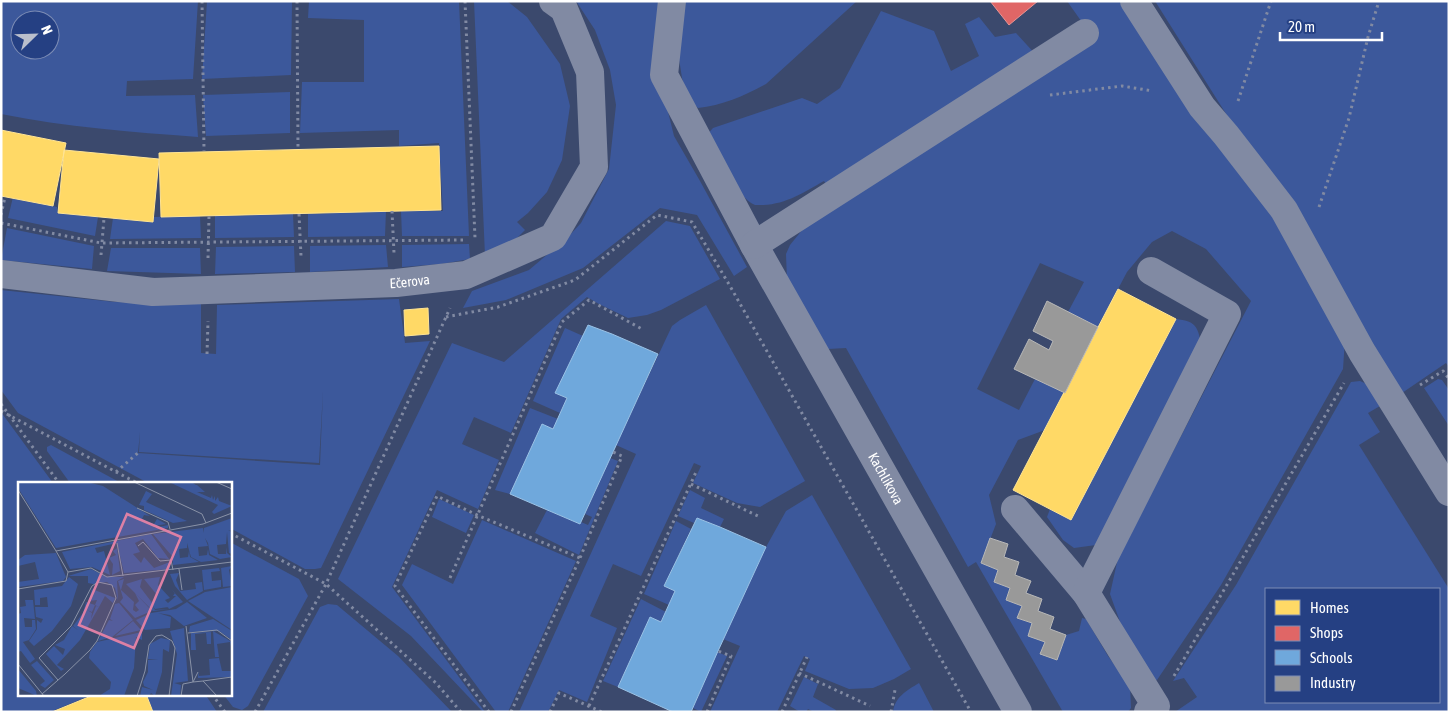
<svg xmlns="http://www.w3.org/2000/svg" width="1450" height="713" viewBox="0 0 1450 713" font-family="'Asap Condensed',sans-serif">
	<style>
		.green { fill: #3c589b; fill-rule: evenodd }
		.homes { fill: #ffd966; stroke: #ffe494 }
		.shops { fill: #e06666; stroke: #e99494 }
		.schools { fill: #6fa8dc; stroke: #9ac2e6 }
		.industry { fill: #999; stroke: #b8b8b8 }
		.lines { fill: none; stroke-linecap: round; stroke-linejoin: round }
		.path { stroke: #818aa3; stroke-width: 3; stroke-dasharray: 2.5 4; stroke-linecap: butt }
		.minor { stroke: #818aa3; stroke-width: 28 }
		.labels { text-anchor: middle; stroke-width: 5; stroke-linejoin: round; paint-order: stroke }
		.street-label { font-size: 14px; fill: #fff; stroke: #254083 }
		.inset-road { fill: none; stroke: #8992a7; stroke-width: 1 }
		.view { fill: #dd80a5; fill-opacity: 0.15; stroke: #dd80a5; stroke-width: 2.5 }
		.inset-edge { fill: none; stroke: #fff; stroke-width: 2.5 }
	</style>
	<rect width="100%" height="100%" fill="#3b496d"/>
	<path class="green" d="M1,1H198L193,79L127,81L126,96L195,95L198,137C132,132 66,127 1,114ZM20,20H50V50H20Z
		M207,1H292L291,75L202,79Z
		M309,1H459L469,236H402L401,211H443L439,143L399,146V130L300,133L302,82H364V20L308,18Z
		M474,1H507L527,17L560,64L570,106L562,160L547,192L528,213L517,222L525,230L511,244L485,256Z
		M576,1H664L659,75L674,136L700,181L747,267L734,276L697,215L660,208L583,268L506,300L463,308L472,291L529,270L568,237L581,223L609,169L616,105L610,70L595,30Z
		M685,1H857L766,84C746,95 722,106 698,108L688,99L682,78L678,52Z
		M1067,1H1120L1200,122L1277,222L1345,339L1343,369L1221,585L1157,680L1150,678L1128,644L1110,594L1118,558L1251,301L1206,249L1172,231L1152,242L1127,272L1098,327L1068,312L1084,282L1040,263L977,389L1019,410L1035,379L1065,393L1045,430L1018,440L989,495L996,524L981,563L998,570L994,582L1010,588L1006,600L1022,606L1017,618L1032,623L1028,636L1045,642L1041,655L1057,660L1066,635L1079,631L1082,618L1086,619L1108,656L1130,686L1131,708L1128,712H1063L976,562L968,567L846,348L828,349L787,281L786,254L790,245L807,224L1091,35Z
		M1155,1H1449V367L1446,363L1402,393Z
		M881,11L934,31L951,71L979,56L965,24L979,17L995,37L1016,33L1037,56L831,191L824,181C804,192 787,204 763,205C761,205 757,205 755,205C737,198 716,153 706,136L713,128L802,98L817,104L840,88Z
		M290,92V133L206,136L203,95Z
		M13,197L57,207L58,213L98,217L95,236L8,218Z
		M386,211L385,236L308,237V214Z
		M293,214L294,237L215,238V216Z
		M200,216L201,238L110,239L113,218L153,222V217Z
		M666,221L690,226L720,279L661,310L647,315L628,318L599,304L587,297L561,319L511,433L474,417L462,444L499,460L478,509L437,490L392,587L485,712H483L411,636L338,579L452,343L504,362Z
		M7,228L94,246L92,269L1,260Z
		M469,244L470,259L441,264L402,267V245Z
		M386,245L388,267L310,272V246Z
		M294,246L295,272L215,274L216,247Z
		M111,248H200L201,274L107,271Z
		M1,290L115,302L201,304V353L216,354L217,305L399,299L405,343L430,341L321,568L315,569H305L230,528V483H148L18,413L1,390ZM323,391L320,465L138,453L140,432L139,452L319,463Z
		M706,305L805,481L760,507L737,503L693,483L701,466L694,463L641,576L613,564L590,616L617,628L587,702L559,690L548,712H519L636,454L616,445L672,326L680,320Z
		M1176,319C1195,321 1198,326 1201,344L1096,545L1074,548L1063,540L1047,517L1050,509L1071,520Z
		M565,328L583,336L556,393L567,398L560,413L533,401Z
		M1438,379L1442,380L1449,390V426L1424,388Z
		M1360,381L1369,385L1380,406L1368,413L1380,432L1359,445L1449,589V712H1175L1197,697L1184,678L1173,681L1236,585L1351,382ZM1266,589H1439V702H1266Z
		M530,408L558,419L553,429L542,424L510,494L495,490Z
		M1,412L53,483H19V694H94L50,712H1Z
		M51,445L121,483H70L47,451V447Z
		M610,458L618,461L579,555L535,533L547,510L580,524L581,522L588,525L592,517L585,514Z
		M690,490L705,498L701,508L724,519L720,527L697,518L694,523L678,516Z
		M812,495L911,669L894,679L873,688L849,689L805,671L810,659L804,656L777,712H710L740,646L723,639L766,547L786,511Z
		M439,499L474,515L466,533L432,517Z
		M482,520L576,561L508,712H496L402,585L412,564L453,584Z
		M676,521L691,529L664,586L675,591L669,605L644,594Z
		M230,542L299,579L308,596L248,706L242,710L233,707L223,694H230Z
		M641,599L666,612L661,622L650,617L618,687L603,681Z
		M328,604L337,605L398,656L452,712H263L320,607Z
		M717,652L727,656L701,712H699V711L693,708Z
		M804,677L818,684L813,697L836,710L835,712H814L808,709L806,712H800L790,706Z
		M919,683L934,712H893C895,697 906,691 919,683Z
		M146,694H205L217,712H153Z"/>
	<path class="homes" d="M1,130L66,143L53,206L1,196Z
		M439,146L441,210L161,217L159,153Z
		M64,150L159,159L153,222L58,213Z
		M1118,289L1176,319L1071,520L1013,490Z
		M428,308L429,334L405,336L404,310Z
		M96,694H146L153,712H52Z"/>
	<path class="shops" d="M990,1H1038L1009,25Z"/>
	<path class="schools" d="M588,325L612,334L658,354L580,524L510,494L542,424L553,429L567,398L555,393Z
		M697,518L720,527L766,547L718,651L691,712H673L618,687L650,617L661,622L675,591L664,586Z"/>
	<path class="industry" d="M1047,301L1098,327L1065,393L1014,369L1029,339L1049,350L1053,341L1033,331Z
		M990,538L1008,544L1004,557L1019,562L1015,575L1031,581L1026,593L1042,599L1038,611L1054,617L1050,629L1066,635L1057,660L1040,654L1045,642L1028,636L1032,623L1017,618L1022,606L1006,600L1010,588L994,582L998,570L981,563Z"/>
	<g class="lines">
		<path class="path" d="M202,1L204,151
			M297,1L298,149
			M465,1L475,238
			M1050,95L1122,86L1153,91
			M1238,101L1271,1
			M1319,207L1349,118L1368,37L1379,1
			M392,211L394,253
			M299,214L301,256
			M1,215L5,197
			M1,223L101,243L465,240
			M101,255L104,218
			M208,258L209,216
			M446,317L498,307L575,280L657,215L692,222L730,286L971,712
			M207,354L208,321
			M1420,385L1443,371L1449,379
			M1,404L59,483
			M1,411L137,483
			M116,472L139,452
			M691,484L760,517
			M230,533L326,584L436,683L461,712
			M450,578L562,322L589,300L642,329
			M799,673L870,706
			M1174,676L1344,383
			M212,694L225,712
			M589,706L697,470
			M255,712L326,584L450,308
			M489,712L395,586L437,496L477,515L580,558
			M511,712L580,558L622,456L613,452
			M550,712L559,693L602,712
			M707,712L731,656L718,651
			M782,712L807,657
			M891,712L895,690"/>
		<g class="minor">
			<path id="s1" d="M672,1L664,75L754,245L1018,712"/>
			<path d="M1134,1L1202,107L1226,135L1284,210L1362,352L1449,492"/>
			<path d="M754,245L1085,33"/>
			<path id="s2" d="M1,274L153,292L396,283L466,275L553,237L594,167L590,72L564,9L553,1"/>
			<path d="M1015,509L1086,593"/>
			<path d="M1148,712L1156,706L1086,593L1227,314L1151,271"/>
		</g>
	</g>
	<g class="labels">
		<g class="street-label">
			<text dy="5" stroke="none"><textPath href="#s2" startOffset="410">Ečerova</textPath></text>
			<text dy="5" stroke="none"><textPath href="#s1" startOffset="535">Kachlíkova</textPath></text>
		</g>
	</g>
	<g transform="translate(18 482)">
		<rect width="214" height="214" fill="#3b496d"/>
		<path d="M0,0H69L85,4L132,34L126,33L124,37L130,40L136,42L139,37L148,42L136,44L137,46L150,43V46L38,66L0,6ZM151,0L175,1L178,3L164,2L179,3L187,10H179L193,16L194,13L195,18L197,14V19L200,15L201,19L214,24L196,32L194,30L200,23ZM128,9L134,12L128,20L169,39L155,41L126,28V24L121,23ZM214,36V49L210,48L214,50V72L211,71L209,50L208,62L199,63L200,72H208L209,65V71L214,75L202,77L192,72L190,61L187,56L190,64L180,65L181,74L189,73L190,67L191,73L200,78L183,80L173,75L169,61V66L161,67L162,76L170,75L171,69L172,75L181,80L155,83L154,74L135,52L185,46L186,51V46ZM133,52L151,77L140,76L125,57L117,61L122,70L115,72L123,81L126,75L136,86L152,80V87L106,91L99,61L77,66L79,71L86,69L92,93L74,85L52,87L44,70ZM99,66L102,89L94,93L95,82L91,76L98,73L95,69ZM38,71L48,95L45,99L0,105V100L21,97L17,80L0,84V78L7,73ZM214,84L211,88L214,104L205,105L203,86ZM201,86L202,89L193,90L194,99L203,98V105L186,108L184,88ZM73,87L89,95H106L99,99L100,118L97,106L89,100L75,102L70,101V94H50ZM161,91L158,98L162,109L178,107L177,101L184,100L185,109L169,118L157,104L152,92ZM51,95L60,102L53,124L34,149L16,164L11,159L19,147V138L23,141L25,137L18,135L17,125H30L29,115L22,116V123H17L16,108L44,104ZM142,95L140,103L152,116L147,118L150,121L158,114H155L157,111L153,107L165,120L151,127L147,120L150,125L137,127L133,122L137,128L151,127L135,129L108,102L124,97L122,105L135,122L139,113L126,97ZM106,97L103,108L116,120L115,128L118,130L121,128L117,123L121,119L117,111L134,129L117,136L102,120L105,116L100,99ZM214,105V148L170,119L187,110ZM74,107L97,116L95,121L87,114L81,125L77,123L79,118L71,119ZM7,118H15L17,137L6,136L7,145H14V138H17L18,147L11,158L5,160L17,177L12,181L3,169L0,170V132L3,131L2,125L8,124ZM68,120L77,123L74,130L69,128L74,131L73,137L78,124L81,125L62,158L39,183L46,187L43,189L28,172L36,164L45,173L47,167L37,163L46,158L54,144L60,148L55,144L65,131ZM169,120L189,136L166,144L152,133L140,131L153,135L152,146L127,148L118,138L133,131L158,127ZM101,121L115,138L94,155L80,159L91,138L95,139L92,137L97,122ZM195,137L214,149V158L201,149L171,150L172,144ZM115,139L123,148L97,154ZM166,146L170,199L156,201L163,203L162,214H153L159,172L152,149ZM195,149L214,160L213,165L212,160L199,162L201,175H197ZM124,150V158L118,155L116,186L106,214H81L92,207L93,200L71,176L72,170L79,160ZM193,150V162H189L188,151L177,152L178,168H173V151ZM143,156L152,158L151,170L145,167L144,190L137,214L133,211L131,214H122L124,205L135,208L126,204L125,200L130,190V178H140L130,177L132,162ZM201,176L204,189H214V195L180,196V190L181,194L192,193L191,177ZM19,179L36,198L27,206L22,203L27,199L13,183ZM0,187L18,209L19,214L0,206Z" fill="#3c589b"/>
		<path class="inset-road" d="M116,0L184,32L188,41M198,0L214,7M0,8L38,69L185,42L214,31M119,26L150,40L152,47M99,61L105,94M120,64L125,60L142,79L153,78L155,88M161,87L164,108M50,90L73,86L89,95L214,80M0,107L48,99L50,90L38,69M168,144L175,200L185,199L199,214M170,151L199,148L214,159M0,182L26,214M185,199L214,195M24,212L47,192L72,168L79,159L98,116L94,103L80,100L74,104L53,144L21,176L40,198M119,214L127,189L131,163L138,154L144,153L154,159L157,166L151,214M163,214L165,202L175,200L180,190"/>
		<path class="view" d="M109,32L163,55L116,166L61,143Z"/>
		<rect width="214" height="214" class="inset-edge"/>
	</g>
	<rect width="1450" height="713" fill="none" stroke="#ffffff" stroke-width="5"/>
	<rect x="1265" y="588" width="175" height="115" fill="#254083" stroke="#7c8cb5"/>
	<rect x="1275" y="600" width="25" height="15" fill="#ffd966" stroke="#7c8cb5"/>
	<text x="1310" y="613" font-size="15" fill="#ffffff">Homes</text>
	<rect x="1275" y="626" width="25" height="15" fill="#e06666" stroke="#7c8cb5"/>
	<text x="1310" y="638" font-size="15" fill="#ffffff">Shops</text>
	<rect x="1275" y="650" width="25" height="15" fill="#6fa8dc" stroke="#7c8cb5"/>
	<text x="1310" y="663" font-size="15" fill="#ffffff">Schools</text>
	<rect x="1275" y="676" width="25" height="15" fill="#999999" stroke="#7c8cb5"/>
	<text x="1310" y="688" font-size="15" fill="#ffffff">Industry</text>
	<g transform="translate(35 35) rotate(67)"><circle r="24" fill="#254083" stroke="#7c8cb5"/>
	<path d="M0-4L9 19L0 12L-9 19Z" fill="#babfcc"/>
	<text y="-8" font-size="14" font-weight="bold" text-anchor="middle" fill="#ffffff">N</text>
	</g>
	<path d="M1280 32v8h102v-8" fill="none" stroke="#ffffff" stroke-width="2.5"/>
	<text x="1288" y="32" font-size="15" fill="#ffffff" stroke="#254083" stroke-width="4" paint-order="stroke">20 m</text>
</svg>
